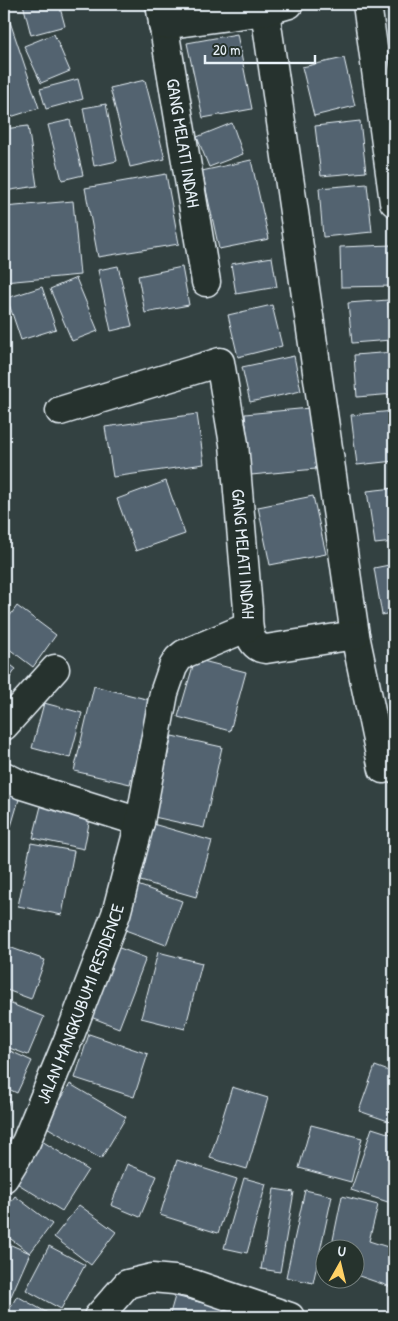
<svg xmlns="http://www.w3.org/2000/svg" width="398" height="1321" viewBox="0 0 398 1321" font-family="'Patrick Hand',sans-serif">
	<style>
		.building { fill: #52636f; stroke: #e8f1f8 }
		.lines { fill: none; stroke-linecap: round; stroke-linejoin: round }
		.minor-casing { stroke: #e8f1f8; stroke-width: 31 }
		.minor { stroke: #26332d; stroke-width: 28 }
		.labels { text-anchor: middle; stroke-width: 4; stroke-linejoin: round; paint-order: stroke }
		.street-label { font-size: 18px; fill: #e8f1f8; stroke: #26332d }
	</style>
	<rect width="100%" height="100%" fill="#334141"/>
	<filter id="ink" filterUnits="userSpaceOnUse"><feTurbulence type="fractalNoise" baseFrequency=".02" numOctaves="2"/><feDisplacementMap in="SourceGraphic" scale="10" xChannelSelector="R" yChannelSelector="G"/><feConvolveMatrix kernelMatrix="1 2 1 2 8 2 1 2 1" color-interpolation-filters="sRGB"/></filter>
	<g filter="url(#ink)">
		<path class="building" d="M4,4L39,108L4,119Z
			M23,4H59L65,26L31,35Z
			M54,34L70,71L41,83L24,46Z
			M237,34L252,109L203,118L187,43Z
			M394,49V84L383,86L377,52Z
			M344,58L355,106L314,116L302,67Z
			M78,79L83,99L46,109L40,89Z
			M145,80L165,159L130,167L110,88Z
			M106,104L117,161L94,166L83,108Z
			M70,120L83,175L62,180L48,125Z
			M360,121L366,172L321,176L315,126Z
			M232,123L243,154L209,167L197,137Z
			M28,126L37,186L4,191V129Z
			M251,160L269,239L219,249L202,171Z
			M166,174L179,244L98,257L85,188Z
			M367,184L372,232L323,237L319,188Z
			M73,201L80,275L4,282V207Z
			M392,245L394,286L341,287L340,247Z
			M272,257L277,287L236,294L231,264Z
			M118,266L132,326L111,331L98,270Z
			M182,267L189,305L145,313L138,276Z
			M76,278L98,331L72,341L50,289Z
			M42,287L56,329L21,340L7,298Z
			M388,300L391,340L352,343L348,303Z
			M272,305L282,346L238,357L228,315Z
			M394,352V394L357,397L354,355Z
			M294,356L301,391L250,402L242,367Z
			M310,408L316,469L251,475L245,414Z
			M394,411V461L357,465L351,415Z
			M197,414L204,464L113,477L105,427Z
			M166,481L185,534L136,551L117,499Z
			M394,488V542L375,544L367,491Z
			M313,496L326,554L270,565L258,507Z
			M394,564V612L382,615L374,568Z
			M17,606L56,635L33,667L4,645V624Z
			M195,659L246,672L230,731L178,717Z
			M4,660L16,669L4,686Z
			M94,686L150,700L130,784L74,771Z
			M44,703L82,713L70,758L32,748Z
			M172,736L222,747L204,828L154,817Z
			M4,784L22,789L10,830L4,828Z
			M42,802L91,813L84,849L33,838Z
			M153,824L212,841L196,897L137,880Z
			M31,843L74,851L62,915L18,906Z
			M132,883L182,901L166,945L117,927Z
			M109,944L146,958L119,1028L83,1014Z
			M9,947L45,960L31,999L4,989V963Z
			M158,952L202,963L185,1029L141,1018Z
			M4,1001L44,1017L28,1055L4,1046Z
			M89,1034L148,1054L134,1097L75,1078Z
			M4,1048L32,1061L17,1093L4,1087Z
			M375,1066L394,1073V1123L359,1111Z
			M70,1084L126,1117L101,1159L45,1126Z
			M232,1087L268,1098L247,1169L210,1158Z
			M4,1096L10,1099L4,1115Z
			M311,1125L362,1138L351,1182L299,1168Z
			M372,1128L394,1135V1204L351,1190Z
			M42,1141L88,1170L62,1211L15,1182Z
			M177,1160L237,1179L218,1233L160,1215Z
			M127,1164L157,1176L140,1217L111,1205Z
			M244,1178L266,1184L247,1253L224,1248Z
			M274,1189L294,1192L280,1272L261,1269Z
			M305,1190L332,1196L313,1283L286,1277Z
			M15,1196L52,1224L30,1253L4,1234V1211Z
			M342,1196L378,1205L369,1241L394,1249V1288L356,1275V1248H334L337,1241L333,1240Z
			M79,1205L116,1232L91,1265L54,1237Z
			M4,1242L30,1253L8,1303L4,1301Z
			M49,1246L85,1265L61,1309L26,1290Z
			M17,1296L53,1316L52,1317H5Z
			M175,1296L255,1316V1317H169Z"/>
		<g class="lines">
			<g class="minor-casing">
				<g id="minor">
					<path id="s1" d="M160,4L206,282"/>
					<path d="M367,4L394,202"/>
					<path d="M265,11L355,635L383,769"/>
					<path d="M163,25L265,11L289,4"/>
					<path id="s2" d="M60,411L220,362L234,444L248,609C248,624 247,647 266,649L355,635"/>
					<path d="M4,726L55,669"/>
					<path d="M4,776L22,785L140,822"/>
					<path id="s3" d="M4,1178L26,1142L70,1035L116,914L140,822L164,693L173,667L178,659L184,654L248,627"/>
					<path d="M98,1317L127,1284L152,1278L174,1280L193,1284L290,1317"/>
				</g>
			</g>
			<use href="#minor" class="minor"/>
		</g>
	</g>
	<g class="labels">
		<g class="street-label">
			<text dy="6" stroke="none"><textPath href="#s1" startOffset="141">GANG MELATI INDAH</textPath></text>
			<text dy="6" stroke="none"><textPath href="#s2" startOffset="361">GANG MELATI INDAH</textPath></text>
			<text dy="6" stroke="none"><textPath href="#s3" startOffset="191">JALAN MANGKUBUMI RESIDENCE</textPath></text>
		</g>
	</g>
	<rect width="398" height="1321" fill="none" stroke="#26332d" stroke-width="20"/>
	<rect x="10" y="10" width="378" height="1301" fill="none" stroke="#e8f1f8" stroke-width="2" filter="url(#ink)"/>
	<g transform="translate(340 1264) rotate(8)"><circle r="24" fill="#26332d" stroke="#747f7e"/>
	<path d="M0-4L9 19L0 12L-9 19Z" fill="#ffd166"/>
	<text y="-8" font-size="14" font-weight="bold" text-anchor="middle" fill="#e8f1f8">U</text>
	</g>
	<path d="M205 55v8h110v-8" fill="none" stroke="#e8f1f8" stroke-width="2.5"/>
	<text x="213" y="55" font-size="15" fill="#e8f1f8" stroke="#26332d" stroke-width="4" paint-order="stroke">20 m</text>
</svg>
